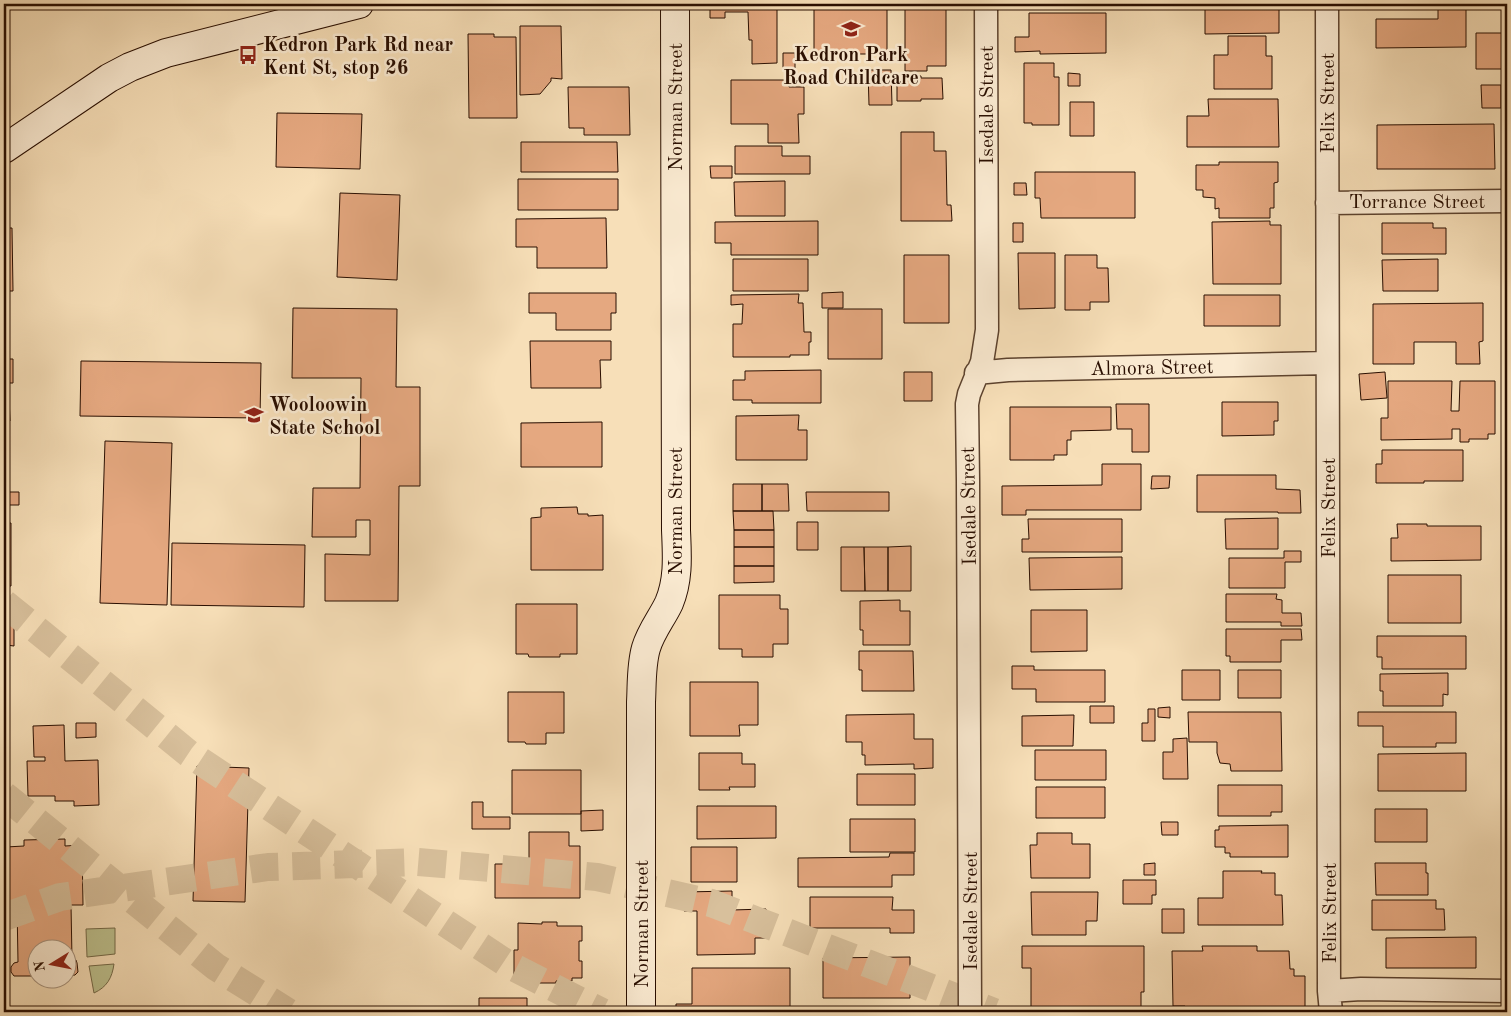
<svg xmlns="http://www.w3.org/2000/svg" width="1511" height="1016" viewBox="0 0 1511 1016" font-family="'Old Standard TT',serif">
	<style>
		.green { fill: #bdc18e; stroke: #736847 }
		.building { fill: #e5a880; stroke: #290e00 }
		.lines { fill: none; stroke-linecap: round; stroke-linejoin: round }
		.highway-tunnel { stroke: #d8c09c; stroke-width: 28; stroke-dasharray: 28 14; stroke-linecap: butt }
		.street-casing { stroke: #5c422e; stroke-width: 25 }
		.secondary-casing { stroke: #290e00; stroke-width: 30 }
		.street { stroke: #faead1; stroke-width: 22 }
		.secondary { stroke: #faead1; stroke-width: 28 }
		.labels { text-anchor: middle; stroke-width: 5; stroke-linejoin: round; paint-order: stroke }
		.poi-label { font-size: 20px; font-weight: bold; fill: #290e00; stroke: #faead1; text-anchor: start }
		.street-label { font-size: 20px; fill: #290e00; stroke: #faead1 }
	</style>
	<rect width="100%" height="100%" fill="#f7dfb8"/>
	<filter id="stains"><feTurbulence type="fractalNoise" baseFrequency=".004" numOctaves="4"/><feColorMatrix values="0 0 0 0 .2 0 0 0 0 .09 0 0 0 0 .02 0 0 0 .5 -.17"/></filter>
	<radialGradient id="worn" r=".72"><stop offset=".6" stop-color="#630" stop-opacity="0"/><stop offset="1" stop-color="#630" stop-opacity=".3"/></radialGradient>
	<path class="green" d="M115,928V954L87,957L86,929Z
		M114,964C112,978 107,987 94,993L89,966Z"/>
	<path class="building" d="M710,4H764V6H777V63L752,64V40H749L748,12H725V18H710Z
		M814,4H887V54H814Z
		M905,4H946V66H927V71H905Z
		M1016,4H1090V5H1016Z
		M1218,4H1279V33L1205,34V8H1218Z
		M1438,4H1466V47L1376,48V19H1438Z
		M1029,13H1106V53L1040,54V51L1015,52V37H1029Z
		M520,26H561L562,79L551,78V81L540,94L520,95Z
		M1476,33H1502V69H1476Z
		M468,34H494V37H516L517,118H469Z
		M1228,36H1266V56H1272V89H1214V55H1228Z
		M783,53H795V68H783Z
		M1024,63H1054V77H1059V125H1032V123H1024Z
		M868,70H891L892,105H869Z
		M1068,73L1080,74V86H1068Z
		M897,76H921V78H942L943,99H921V101H897Z
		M731,80H789V87H804V114H798L799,143H768V124H731Z
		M1481,85H1501V108H1482Z
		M568,87H629L630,135H584V128H569Z
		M1208,99H1278L1279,147H1187V116H1209Z
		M1070,102H1094V136H1070Z
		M277,113L362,114L360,169L276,167Z
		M1494,124L1495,169H1377V125Z
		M901,132H934V151H946L947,205H951L952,221H901Z
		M521,142H617L618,172H521Z
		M735,146H782V156H810V174H735Z
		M1219,162H1278V182L1274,183V208H1270V218H1219V208L1215,209V198L1203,197V190H1196V165H1219Z
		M710,166H732V178H711Z
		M1035,172H1135V218H1041L1040,198H1035Z
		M518,179H618V210H518Z
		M785,181V216H735L734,182Z
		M1014,183H1026L1027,195H1014Z
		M340,193L400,195L397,280L337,277Z
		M606,218L607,268H537V247H516V219Z
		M818,221V255H731V243H715V222Z
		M1270,221V225H1281V284H1213L1212,222Z
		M1013,223H1023V242H1013Z
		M1382,223H1433V228H1446V254H1382Z
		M4,228H12L13,291H4Z
		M1018,253H1055V308L1019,309Z
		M904,255H949V323H904Z
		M1065,255H1097V268H1108L1109,302H1090V310H1065Z
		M733,259H808V291H733Z
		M1438,259V291H1383L1382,260Z
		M843,292V308H822V293Z
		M529,293H616V313H611V330H556V313H529Z
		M799,294L798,303H803L804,332H811V342H809V355H790V357H733V324H742L743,304L731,305V295Z
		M1204,295H1280V326H1204Z
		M1483,303V341L1479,342L1480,364H1456V342H1414V364H1373V304Z
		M293,308L397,309L396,387H420V486H399L398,601H325V554L370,555V520H356V537H312L313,488H360L361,378H292Z
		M828,309H882V359H828Z
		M530,341H611V360H600L601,388H531Z
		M4,359H13V383H4Z
		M81,361L261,363L260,418L80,416Z
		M821,370V403H752V400H733V380H745V371Z
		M904,372H932V401H904Z
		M1385,372L1387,398L1361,400L1359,374Z
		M1388,381H1452L1451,411H1459L1460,381H1495V434H1488V439H1469V442H1460V429H1452V439L1381,440V418H1388Z
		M9,397L10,421H4V398Z
		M1222,402H1278V421H1274V435L1222,436Z
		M1116,404H1149V452H1132V429H1117Z
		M1010,407H1111V430L1071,431V440H1067V455H1054V460H1010Z
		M799,415L798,430H807V460H736V416Z
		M602,422V467H521V423Z
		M105,441L172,443L167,605L100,603Z
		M1382,450H1463V481H1424V483H1376V464H1382Z
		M1102,464H1141V510H1026V515H1002V486L1102,485Z
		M1197,475H1276V489L1300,490L1301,513H1278V512H1197Z
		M1152,476H1170L1169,488L1151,489Z
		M733,484H762V511H733Z
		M762,484H788L789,511H762Z
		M4,492H19V505H4Z
		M806,492H889V511H807Z
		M577,507L578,514H588V516L603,515V570H531V518L541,517V508Z
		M733,511H773L774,530H734Z
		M1278,518V549H1226L1225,519Z
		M1028,519H1122V552H1022V539H1029Z
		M797,522H818V550H797Z
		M4,523H11V586H4Z
		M1397,524H1427V526H1481V560L1391,561V538H1398Z
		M734,530H774V547H734Z
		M172,543L305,545L304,607L171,605Z
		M911,546V591H888V547Z
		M734,547H774V566H734Z
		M841,547H864L865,591H841Z
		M864,547H888V591H865Z
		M1284,551H1301V562H1285V588H1229V558H1284Z
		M1122,557V589L1030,590L1029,558Z
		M734,566H774V582L734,583Z
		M1388,575H1461V623H1388Z
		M1226,594H1277L1276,599L1282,600V613H1301L1302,626H1281V622H1226Z
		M719,595H780V609H788V644H773V657H742V649H719Z
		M900,600V611H910V645H863V630H860V601Z
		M516,604H577V654H560V657H529L528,654H516Z
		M4,609L14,611V646L6,645V653L4,652Z
		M1031,610H1087V651L1031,652Z
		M1226,629H1301L1302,640H1281V662H1230V656H1226Z
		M1377,636H1466V669H1382V657H1377Z
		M859,651H913L914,691H862V670H859Z
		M1012,666H1034V670H1105V702H1036V689H1012Z
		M1182,670H1220V700H1182Z
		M1238,670H1281V698H1238Z
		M1448,673V695L1443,694V706H1383V691H1380V674Z
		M690,682H758V725H739L740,736H690Z
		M508,692H564V733H546V744H526L525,742H508Z
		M1090,706H1114V723H1090Z
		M1170,707V718L1158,717V708Z
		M1148,709H1155V741H1142V723H1148Z
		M1188,712H1281L1282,771H1231L1230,764L1220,763L1217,753V742H1189Z
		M1358,712H1456V743H1436V747H1383V726H1358Z
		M914,714V739H933V768L914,769V764L865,765V755H862V742H846V715Z
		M1074,715L1073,746H1022V716Z
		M76,723H96V737L76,738Z
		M64,725L65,761L98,760L99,805L74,806V801H55V796H28L27,761H45V757H34L33,726Z
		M1187,738L1188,779H1163V752H1173V739Z
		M1035,750H1106V780H1035Z
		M699,753H742V764H755V787H729L730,790H699Z
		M1466,753V791H1378V754Z
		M197,766L249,768L245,902L193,901Z
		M512,770H581V814H512Z
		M857,774H915V805H857Z
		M1218,785H1282V812H1271V816H1218Z
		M1036,787H1105V818H1036Z
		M472,802H483V817H510V829H472Z
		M697,806H776V838L697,839Z
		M1375,809H1427V842H1375Z
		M603,810V830L581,831V811Z
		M850,819H915V852H850Z
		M1161,822H1178V835H1162Z
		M1288,825V857H1230V853H1225V847H1215V830H1219V826Z
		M529,832H569V846H580V898H495V864H529Z
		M1037,833H1072V844H1090V878H1031L1030,845H1037Z
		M65,839V846L82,845L83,905H71L72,959L76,960L77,963L78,972L75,975L68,976V948H38V978L35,976H14L11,972V967L14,963L18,962L17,905H7L6,847L24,846V840Z
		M691,847H737V882H691Z
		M890,853H914V875H892V887H798V858L889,857Z
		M1155,863V875H1144V864Z
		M1375,863H1426V873H1428V895H1376Z
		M1223,871H1262L1261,873H1275V895H1282L1283,925H1198V898H1223Z
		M1123,880H1156V895H1152V904H1123Z
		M732,891V910L766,909V938H755V954L697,955V911H684V892Z
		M1031,892H1098L1097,921H1086V935H1032Z
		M810,897H893L892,910H914V933H890V928H810Z
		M1372,900H1436V909H1444L1445,930H1372Z
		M1162,909H1184V933H1162Z
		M542,922H557V926H582V941H579V961H582V978H572V981H556V983H539V978H514V950H518V923L542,924Z
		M1476,937V968H1386V938Z
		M1022,946H1144V992H1141V1012H1065V1008H1031V968H1022Z
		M1202,946H1257V951H1289L1290,969H1294V976H1305V1012H1265V1011H1185V1006H1173L1172,951H1203Z
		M910,957V998H823V958Z
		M692,968H790V1012H676V1004H692Z
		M479,998H527V1012H479Z
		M536,1008H594V1012H537Z"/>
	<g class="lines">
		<path class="highway-tunnel" d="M4,603L188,753L509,965L602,1012
			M4,795L216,967L288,1012
			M4,917L60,897L268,867L418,862L597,877L711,903L994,1012"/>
		<g class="street-casing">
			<path id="street" d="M1327,4L1329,991L1331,1012
				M1327,203L1507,201
				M976,373L1008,370L1327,363
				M1329,991L1361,989L1507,991
				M970,1012L968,481L967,404L969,394L982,362L987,330L986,4"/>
		</g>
		<g class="secondary-casing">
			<path id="secondary" d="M4,149L109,78L130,67L166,53L359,4
				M641,1012V702C642,684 641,665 646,648C651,631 662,618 669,603C679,579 677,555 676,530L675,4"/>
		</g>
		<use href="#street" class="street"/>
		<use href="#secondary" class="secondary"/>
	</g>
	<defs>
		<g id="school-bare" transform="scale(1.5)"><path d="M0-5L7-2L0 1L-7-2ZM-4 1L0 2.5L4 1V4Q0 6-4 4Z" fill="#8f2418" stroke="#faead1" stroke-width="2.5" paint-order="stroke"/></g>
		<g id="bus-bare" transform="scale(1.5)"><path d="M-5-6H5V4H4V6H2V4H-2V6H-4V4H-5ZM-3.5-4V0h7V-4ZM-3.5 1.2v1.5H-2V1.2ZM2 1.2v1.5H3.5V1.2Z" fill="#8f2418" stroke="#faead1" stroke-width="2.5" paint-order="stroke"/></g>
	</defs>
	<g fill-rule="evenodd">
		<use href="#school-bare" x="851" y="29"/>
		<use href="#bus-bare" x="248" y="55"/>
		<use href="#school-bare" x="254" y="415"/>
	</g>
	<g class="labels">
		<g class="poi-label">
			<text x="263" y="51">Kedron Park Rd near<tspan x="263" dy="23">Kent St, stop 26</tspan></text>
			<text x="851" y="61" text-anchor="middle">Kedron Park<tspan x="851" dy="23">Road Childcare</tspan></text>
			<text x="269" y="411">Wooloowin<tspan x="269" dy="23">State School</tspan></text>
		</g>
		<g class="street-label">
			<text transform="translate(1327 103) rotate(-90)" y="7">Felix Street</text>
			<text transform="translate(986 105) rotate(-90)" y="7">Isedale Street</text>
			<text transform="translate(675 107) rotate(-90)" y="7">Norman Street</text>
			<text x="1417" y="208">Torrance Street</text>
			<text transform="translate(1152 367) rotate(-1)" y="7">Almora Street</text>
			<text transform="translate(968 506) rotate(-91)" y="7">Isedale Street</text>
			<text transform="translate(1328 508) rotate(-90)" y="7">Felix Street</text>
			<text transform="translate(675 511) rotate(-90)" y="7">Norman Street</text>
			<text transform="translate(970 911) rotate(-90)" y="7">Isedale Street</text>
			<text transform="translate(1329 913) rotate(-90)" y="7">Felix Street</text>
			<text transform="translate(641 924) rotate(-90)" y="7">Norman Street</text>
		</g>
	</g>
	<rect width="1511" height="1016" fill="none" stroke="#f7dfb8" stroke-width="20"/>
	<rect x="5" y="5" width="1501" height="1006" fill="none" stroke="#290e00" stroke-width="2.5"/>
	<rect x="10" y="10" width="1491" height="996" fill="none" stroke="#290e00"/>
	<g transform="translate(52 964) rotate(260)"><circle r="24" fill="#faead1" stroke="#a6927d"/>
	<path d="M0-4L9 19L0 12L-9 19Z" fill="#8f2418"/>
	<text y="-8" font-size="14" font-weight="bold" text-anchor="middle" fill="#290e00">N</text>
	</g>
	<rect width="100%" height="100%" filter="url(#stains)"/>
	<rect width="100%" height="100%" fill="url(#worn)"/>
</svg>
